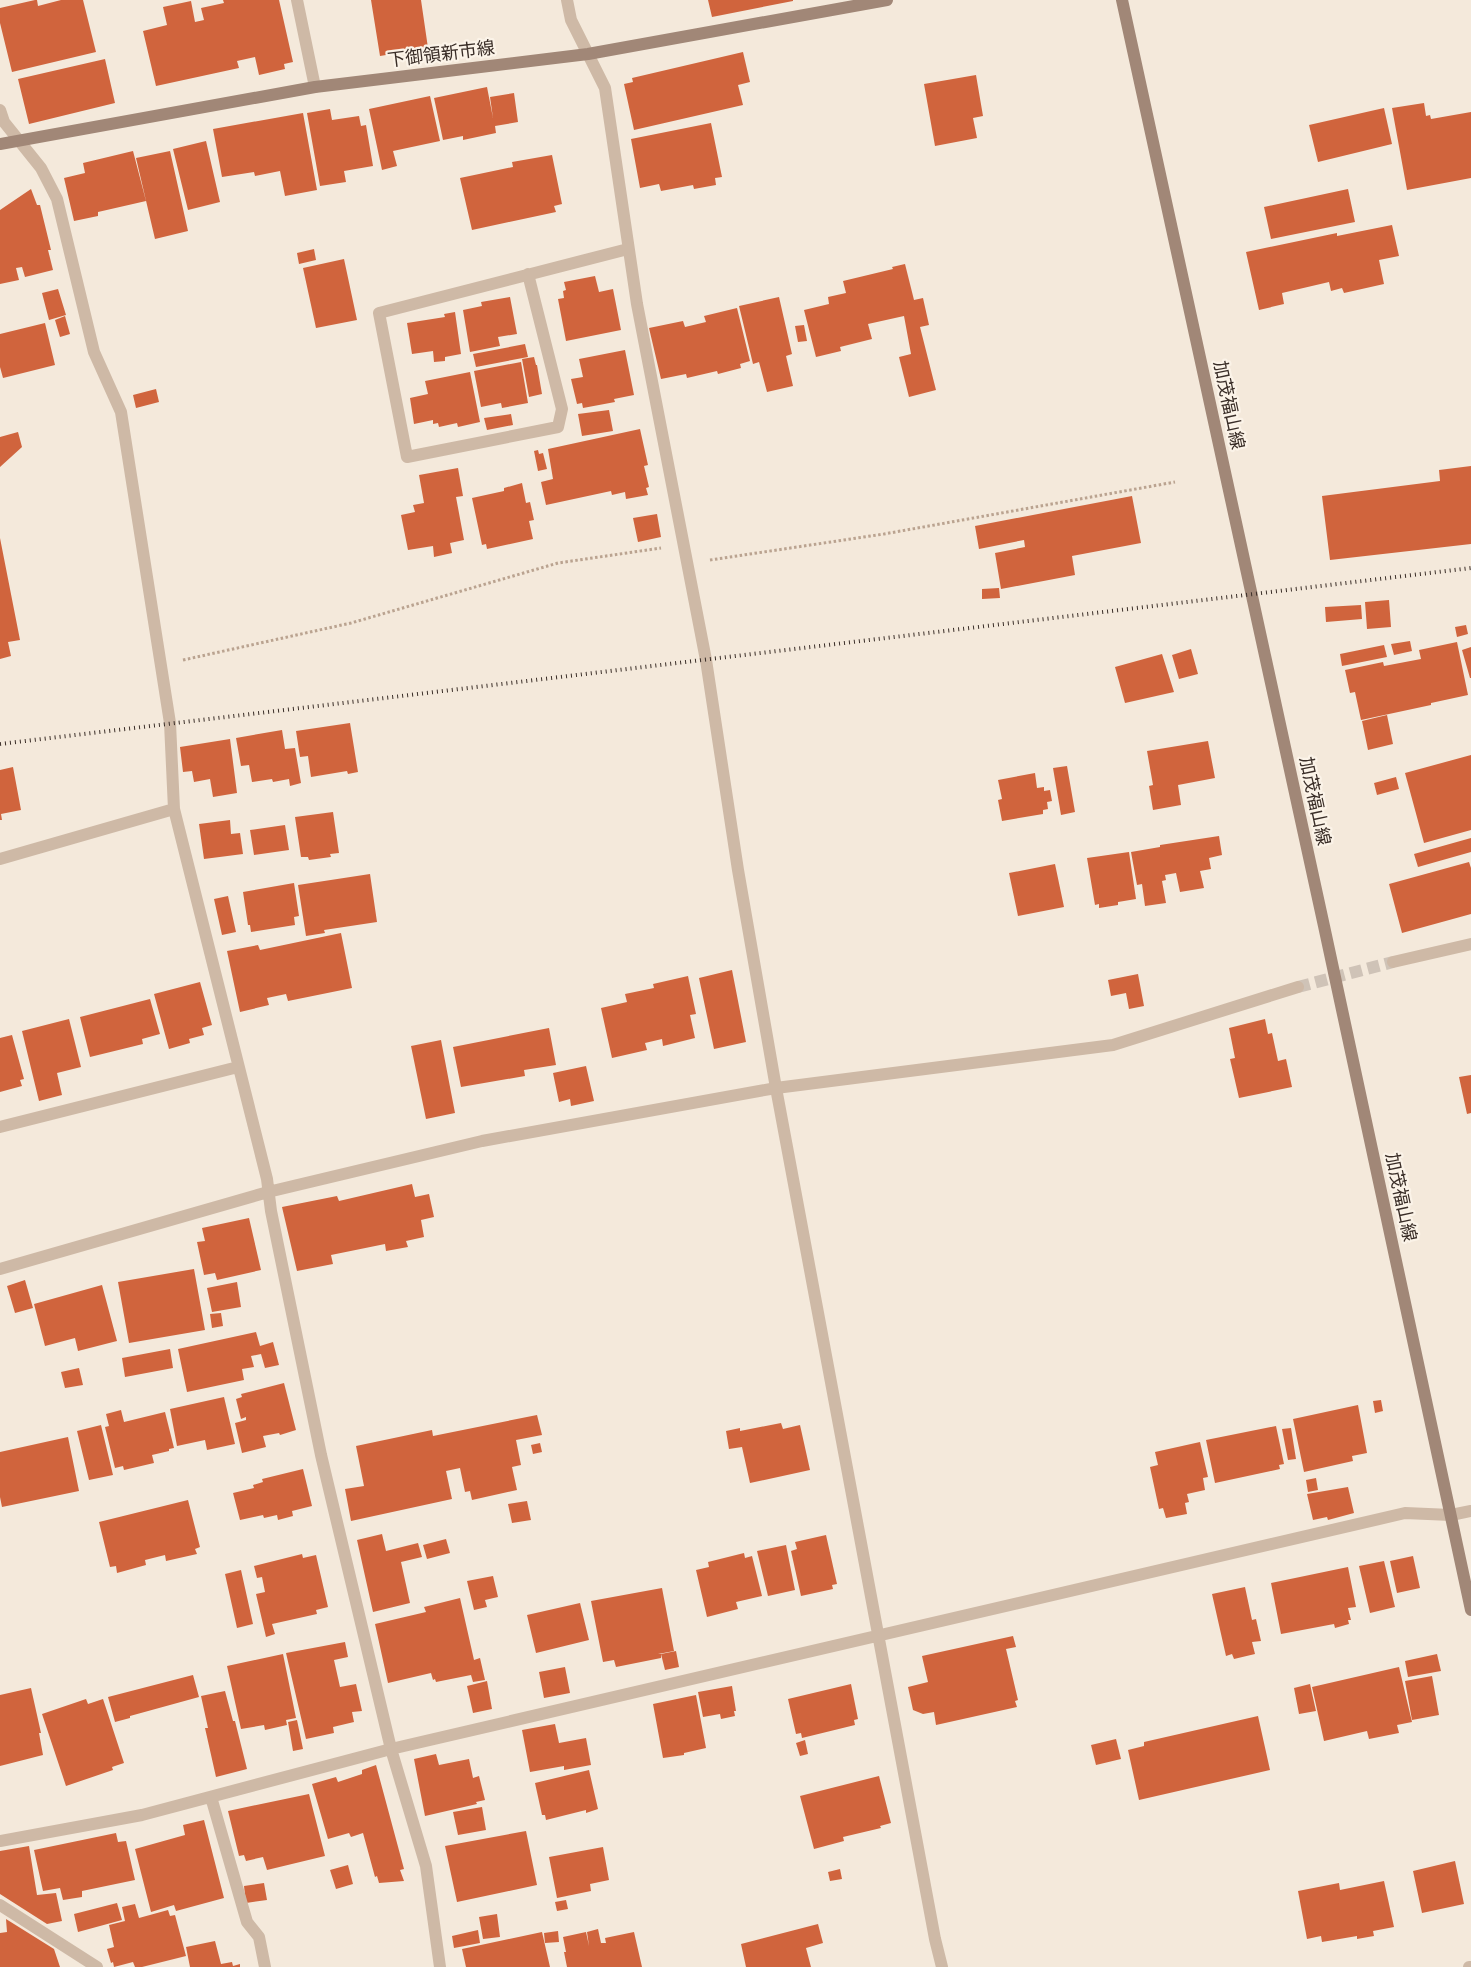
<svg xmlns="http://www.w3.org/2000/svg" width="1471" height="1967" viewBox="0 0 1471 1967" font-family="'Sofia Sans Condensed','Noto Sans JP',sans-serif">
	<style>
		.building { fill: #d0643d }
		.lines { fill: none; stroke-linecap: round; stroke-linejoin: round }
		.minor-tunnel { stroke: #cfc3b7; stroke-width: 12; stroke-dasharray: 12 6; stroke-linecap: butt }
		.path { stroke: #baa390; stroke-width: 3; stroke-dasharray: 2.5 2.5; stroke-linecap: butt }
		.minor { stroke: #ceb9a6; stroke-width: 12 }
		.secondary { stroke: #a18777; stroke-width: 12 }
		.rail { stroke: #392d27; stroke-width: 4; stroke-dasharray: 1 4; stroke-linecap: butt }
		.labels { text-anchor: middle; stroke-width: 4.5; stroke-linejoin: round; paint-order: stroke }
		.street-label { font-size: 18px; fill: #392d27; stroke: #fbf3e8 }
	</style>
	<rect width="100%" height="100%" fill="#f4e9db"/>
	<path class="building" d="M35,0H37L38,6L61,0H83L96,52L12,72L0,23V8Z
		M223,0H279L293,62L284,64L285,69L259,75L255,57L237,61L239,68L156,86L143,31L167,25L163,7L191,1L195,22L204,20L201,8L224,3Z
		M371,0H421L428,48L380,56Z
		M708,0H793V1L712,17Z
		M743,52L750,82L738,85L743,105L634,130L624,84L633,82L632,78Z
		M105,59L115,103L29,124L18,79Z
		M976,75L983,116L973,118L977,138L935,146L924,84Z
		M487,87L493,118L490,97L514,93L518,122L495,126L496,133L463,140V136L443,140L434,98Z
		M430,96L440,141L393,151L397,166L382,170L369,109Z
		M1424,103L1426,116L1430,115L1431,119L1471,112V178L1407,190L1392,108Z
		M1384,108L1392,144L1318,162L1309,125Z
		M330,109L332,120L359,116L361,126L366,125L373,166L344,171L346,182L320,186L307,113Z
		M303,113L317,190L285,196L280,171L255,176L254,172L222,177L213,129Z
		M711,123L722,177L715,178L716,185L694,189L693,185L661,191L659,184L640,188L631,139Z
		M206,141L220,202L188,210L173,149Z
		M133,151L146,201L98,212V216L74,221L64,178L85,173L83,163Z
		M170,151L188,231L155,239L136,158Z
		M552,155L562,204L554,206L556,212L472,230L460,178L513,167L512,162Z
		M31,189L37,205H40L51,250H48L53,270L25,277L22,267L16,268L19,280L0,284V210Z
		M1348,189L1355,222L1271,239L1264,207Z
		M1392,225L1399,256L1379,260L1384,284L1344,293L1342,288L1331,291L1329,282L1282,293L1284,304L1259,310L1246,252L1337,233V236Z
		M314,249L316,260L299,264L297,253Z
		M344,259L357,320L316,328L303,268Z
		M905,264L914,300L923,298L929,325L920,327L936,390L909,397L899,357L911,354L904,316L868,324L872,339L840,347L841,351L816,357L804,310L829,304L828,297L846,293L843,281L893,269L892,267Z
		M595,276L599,292L613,289L621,330L566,341L558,299L564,298L563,291L566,290L564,282Z
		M58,289L66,315L49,320L42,293Z
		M510,297L517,334L498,337L500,346L470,352L463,310L482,306L481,302Z
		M779,297L792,354L786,356L793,386L767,392L759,362L753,364L739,306Z
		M737,308L750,361L740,364L741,368L718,374L717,371L687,378L686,374L661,379L649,328L683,321L685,327L706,322L704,316Z
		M455,312L461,354L445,357V361L434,362L433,351L412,354L407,323L445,317L444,314Z
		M65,316L70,334L60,337L55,320Z
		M45,323L55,365L3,378L0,367V334Z
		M804,325L807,341L798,342L795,326Z
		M525,344L528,357L476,367L473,354Z
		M625,350L634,395L614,399L615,402L583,408L582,403L577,404L571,379L583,377L579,359Z
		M534,357L536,365H537L542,394L529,397L522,359Z
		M521,362L528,403L502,408L501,403L481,407L474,371Z
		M470,372L480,422L458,427L457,423L439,427L438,423L433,424V420L414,424L410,398L428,394L425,381Z
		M156,389L159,402L136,408L133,395Z
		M609,410L613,431L582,436L578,414Z
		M511,414L513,425L487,430L484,418Z
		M640,429L648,465L644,466L649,487L646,488L648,495L626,499L625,492L612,495L611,491L546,505L541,482L553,479L548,449Z
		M18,432L22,447L0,467V437Z
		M538,450L539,454L543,453L547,469L538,471L534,451Z
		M1471,466V544L1330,560L1322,496L1440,481L1439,470Z
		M458,468L463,496L456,497L464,540L450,543L452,553L434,557L433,546L408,550L401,515L415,512L413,505L424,503L419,475Z
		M522,483L526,503L530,502L534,520L529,521L533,539L487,549L486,544L482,545L472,498L504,491V488Z
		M1132,496L1141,543L1072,556L1075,575L1001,589L995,553L1025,547L1024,540L979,549L975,526Z
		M657,514L661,537L638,542L633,518Z
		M0,538L20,640L8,642L11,656L0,659Z
		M999,588L1000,598L982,599V589Z
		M1389,600L1391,627L1367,629L1365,602Z
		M1361,605L1362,619L1326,622L1325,607Z
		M1466,625L1468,634L1457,637L1455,627Z
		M1410,641L1412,651L1394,655L1391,644Z
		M1457,642L1468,695L1431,703V705L1361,720L1355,692L1350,693L1345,670L1383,662L1384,666L1421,659L1419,650Z
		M1384,645L1387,657L1342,666L1340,654Z
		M1471,647V678H1470L1462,650Z
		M1191,649L1198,674L1179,679L1172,655Z
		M1162,654L1174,692L1125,703L1115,667Z
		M1387,715L1393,744L1368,750L1362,721Z
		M350,723L358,772L348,774L347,771L311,777L308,756L300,757L296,731Z
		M282,730L285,749L295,748L301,783L290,786L289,779L273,782L272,779L252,782L249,765L241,766L236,738Z
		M230,739L237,793L213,797L210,779L194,782L192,771L183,772L180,747Z
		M1208,741L1215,778L1178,785L1181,805L1153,810L1149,786L1153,785L1147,751Z
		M1471,755V830L1424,843L1405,773Z
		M1067,766L1075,812L1061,815L1053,768Z
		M13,767L21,810L1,814L2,820H0V770Z
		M1035,773L1037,788L1044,787V791L1050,790L1052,801L1047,802L1048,809L1043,810V814L1002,821L998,800L1002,799L998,780Z
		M1396,777L1399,789L1377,795L1374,783Z
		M333,812L339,853L330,854L331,857L309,860L308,857H301L295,817Z
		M230,820L231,834L240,833L243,854L204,859L199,824Z
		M285,825L289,850L254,855L250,830Z
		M1219,836L1222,855L1209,858L1211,869L1200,871L1204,888L1180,892L1176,873L1165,875L1166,880L1162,881L1166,903L1145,906L1142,884L1137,885L1131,852L1160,847V845Z
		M1471,838V852L1418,867L1414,854Z
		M1129,852L1136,899L1118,902V905L1099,908V904L1095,905L1087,858Z
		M1469,862L1471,868V914L1402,933L1389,884Z
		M1055,864L1064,907L1018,916L1009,873Z
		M370,874L377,922L324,930L325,933L306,936L298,885Z
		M294,883L299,916L294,917L295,925L251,932L250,925H248L243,892Z
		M228,896L236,932L222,935L214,899Z
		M341,933L352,988L288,1001L286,994L267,998L269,1005L240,1012L227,951L258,945L260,950Z
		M732,970L746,1042L714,1049L699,978Z
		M1138,974L1144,1006L1129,1009L1126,993L1111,996L1108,980Z
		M688,976L696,1014L690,1015L695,1038L663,1046L662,1039L645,1043L647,1050L612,1058L601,1008L627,1002L625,994L654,988L653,984Z
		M200,982L212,1025L202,1028L204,1035L189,1039L190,1043L169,1049L154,994Z
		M150,999L160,1034L142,1039L143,1044L90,1057L80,1017Z
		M69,1019L81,1067L57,1073L62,1095L39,1101L22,1031Z
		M1265,1019L1268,1034L1272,1033L1278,1061L1286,1059L1292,1087L1239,1098L1230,1059L1235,1058L1229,1028Z
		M549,1028L556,1065L524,1070L525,1076L461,1087L453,1047Z
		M12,1035L24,1079L20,1080L22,1086L0,1092V1038Z
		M441,1040L455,1113L426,1119L411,1046Z
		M586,1066L594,1101L571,1106L570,1099L559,1102L553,1073Z
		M1471,1075V1113L1467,1114L1459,1077Z
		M412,1184L415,1197L429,1194L434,1217L421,1220L424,1237L406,1241L408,1247L386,1251L385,1244L331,1255L333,1264L297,1271L282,1207L337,1196L339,1201Z
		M249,1218L261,1270L217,1280L215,1273L204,1275L197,1242L205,1241L202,1228Z
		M194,1269L205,1330L129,1343L118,1282Z
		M25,1280L33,1308L15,1313L7,1286Z
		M237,1282L241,1307L212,1312L207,1288Z
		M102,1285L117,1341L78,1351L75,1338L45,1346L34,1304Z
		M221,1313L223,1326L212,1328L210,1314Z
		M256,1332L260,1346L273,1342L279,1365L265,1368L261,1354L251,1356L254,1367L242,1369L244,1380L187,1392L178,1349Z
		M170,1349L173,1368L125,1377L122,1358Z
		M79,1368L83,1385L65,1388L61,1372Z
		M284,1383L296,1430L280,1435L279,1433L263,1436L266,1447L242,1453L235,1423L246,1420V1417L241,1419L236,1399L242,1397L241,1394Z
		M224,1397L235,1444L207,1450L205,1440L177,1446L170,1409Z
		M1381,1400L1383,1411L1375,1413L1373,1401Z
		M1358,1405L1367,1453L1352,1456L1353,1461L1304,1472L1293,1419Z
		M121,1410L124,1422L165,1412L174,1448L169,1449V1451L152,1455L154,1463L124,1470L123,1466L115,1468L105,1427L109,1426L106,1414Z
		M537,1415L542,1435L516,1440L521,1465L512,1467L517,1490L472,1500L470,1491L465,1492L460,1468L446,1471L452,1499L351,1521L345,1489L364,1486L356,1446L432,1430L433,1436Z
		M781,1423L783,1429L800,1425L810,1470L750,1483L742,1447L729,1449L726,1431L740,1428V1431Z
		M101,1425L113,1475L89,1480L77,1431Z
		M1276,1426L1284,1464L1279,1465L1280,1469L1215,1483L1206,1440Z
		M1291,1428L1296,1459L1288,1460L1282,1429Z
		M68,1437L79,1491L2,1507L0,1497V1452Z
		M1200,1442L1208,1477L1203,1478L1205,1490L1187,1494L1189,1502L1185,1503L1187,1514L1166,1518L1163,1508L1159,1509L1150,1467L1158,1465L1155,1452Z
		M540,1443L542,1452L533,1454L531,1445Z
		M303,1469L312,1506L292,1511L293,1516L278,1520L277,1515L264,1518L263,1515L240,1520L233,1493L254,1488L253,1485L263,1482L262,1479Z
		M1316,1478L1318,1490L1308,1492L1306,1480Z
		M1348,1487L1354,1513L1328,1520L1327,1517L1313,1520L1307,1494Z
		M188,1500L200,1547L195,1549L197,1554L166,1561L165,1555L145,1560L146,1565L117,1573L116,1566L110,1567L99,1522Z
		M527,1501L531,1520L512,1523L508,1504Z
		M382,1534L386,1551L418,1543L422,1557L401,1562L410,1603L373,1612L357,1540Z
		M826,1535L837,1584L832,1585L833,1589L801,1596L791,1551L797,1549L795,1542Z
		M446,1539L450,1553L427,1559L423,1545Z
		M786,1545L795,1590L768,1596L757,1551Z
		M744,1553L745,1558L752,1556L762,1596L736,1602L738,1609L707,1617L696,1570L709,1567L708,1562Z
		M302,1554L303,1558L316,1555L328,1607L316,1610L317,1614L272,1624L275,1634L266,1637L256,1594L265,1592L262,1577L257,1578L254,1566Z
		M1413,1556L1420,1588L1397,1593L1390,1561Z
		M1384,1561L1395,1607L1370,1613L1359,1566Z
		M1348,1567L1356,1607L1348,1608L1351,1620H1348L1349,1624L1335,1628L1334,1624L1281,1634L1271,1583Z
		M241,1570L253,1624L237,1628L225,1574Z
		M493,1576L498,1597L485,1600L487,1607L474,1610L467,1581Z
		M1245,1587L1252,1620L1256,1619L1261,1641L1252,1642L1255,1654L1234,1659L1232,1654L1226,1656L1212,1594Z
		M662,1588L674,1651L658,1654H661V1658L616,1667L614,1660L603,1662L591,1601Z
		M460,1598L474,1660L480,1658L485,1680L473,1682L471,1675L436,1682L435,1679L433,1680L431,1673L388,1683L375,1624L426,1612L424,1607Z
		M580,1603L589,1640L536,1653L527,1615Z
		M1013,1636L1016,1647L1006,1649L1018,1700L1015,1701L1017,1707L936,1725L934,1712L923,1714L913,1710L908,1687L928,1682L922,1656Z
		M345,1642L348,1657L334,1660L340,1687L356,1684L362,1711L352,1712L354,1722L333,1727L334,1733L306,1739L286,1653Z
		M676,1651L679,1667L665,1670L661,1654Z
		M283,1654L296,1718L286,1720L287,1725L265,1730L264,1725L241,1729L227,1666Z
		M1437,1654L1441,1671L1408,1677L1405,1661Z
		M565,1667L570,1693L544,1698L539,1672Z
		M1399,1667L1412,1722L1397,1725L1399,1733L1369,1739L1367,1731L1324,1741L1312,1687Z
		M193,1675L199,1697L130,1716V1718L115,1722L108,1697Z
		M1432,1676L1439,1715L1412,1720L1405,1681Z
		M487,1681L492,1709L473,1713L467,1686Z
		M851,1684L858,1719L854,1720L855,1725L802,1738L801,1733L796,1734L788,1699Z
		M1310,1684L1316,1711L1299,1714L1294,1688Z
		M732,1686L736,1711H734L735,1716L721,1719L720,1714L703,1717L698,1692Z
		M31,1688L41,1733H39L43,1755L0,1766V1695Z
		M225,1691L233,1721H235L247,1769L216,1777L205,1728H208L201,1696Z
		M696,1695L706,1748L684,1753V1755L663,1758L653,1704Z
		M86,1699L88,1704L103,1699L124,1763L112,1767L113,1770L66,1786L42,1714Z
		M1258,1716L1270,1770L1139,1800L1128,1750L1144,1746V1742Z
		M297,1720L303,1749L293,1751L288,1722Z
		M555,1724L559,1743L586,1738L591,1765L564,1770V1766L530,1772L522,1730Z
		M1116,1739L1121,1759L1096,1765L1091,1745Z
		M805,1740L808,1754L800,1756L796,1743Z
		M436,1754L439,1765L469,1759L473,1778L479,1776L485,1800L476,1802L477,1804L425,1816L414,1759Z
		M376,1765L404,1869L400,1870L404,1881L379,1883L377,1876L375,1877L363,1833L351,1837L349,1833L328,1839L312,1784L336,1777L338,1782L362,1774V1770Z
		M589,1770L598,1809L586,1813V1810L546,1820L545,1815H542L535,1783Z
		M879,1776L891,1823L880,1826L881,1828L843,1837L844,1841L814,1849L800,1796Z
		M309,1794L325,1856L267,1870L263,1857L246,1861L244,1855L239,1856L228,1811Z
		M482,1807L486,1830L458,1835L453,1812Z
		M204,1820L224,1898L176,1911L174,1905L151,1912L135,1849L185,1835L183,1825Z
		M526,1831L537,1885L457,1902L445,1846Z
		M116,1833L118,1842L126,1841L135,1880L82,1891V1897L63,1900L60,1888L43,1891L34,1850Z
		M29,1846L37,1895L56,1893L62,1921L47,1924L0,1894V1851Z
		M603,1847L609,1880L590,1884L591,1891L557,1898L549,1857Z
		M1455,1861L1464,1904L1422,1913L1413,1871Z
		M348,1865L353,1884L336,1889L330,1870Z
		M840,1869L842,1879L830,1881L828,1872Z
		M1384,1881L1394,1927L1373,1931L1374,1936L1357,1939V1936L1322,1942L1321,1936L1307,1939L1298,1891L1339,1883L1340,1890Z
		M264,1883L267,1900L246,1903L244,1886Z
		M566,1900L568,1909L557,1911L555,1902Z
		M117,1903L122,1920L78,1932L74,1914Z
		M135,1904L139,1918L168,1910L170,1916L175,1915L186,1956L142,1967H135L133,1962L114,1967L113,1962L111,1963L107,1949L114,1947L109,1925L125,1921L122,1907Z
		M497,1914L500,1937L483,1939L479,1917Z
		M6,1919L54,1949L60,1967H0V1933L7,1932Z
		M818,1924L823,1943L806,1948L811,1967H746L741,1944Z
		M598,1929L601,1943H606L605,1938L634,1932L642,1967H567L564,1952H566L563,1937L586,1932L589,1946L587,1932Z
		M478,1930L480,1943L454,1948L452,1936Z
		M558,1931L559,1942L545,1943L544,1933Z
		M542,1932L550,1967H466L462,1949Z
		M215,1941L221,1964L232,1962L233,1966L240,1964V1967H190L186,1947Z"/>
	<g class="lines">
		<path class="minor-tunnel" d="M1298,987L1393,962"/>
		<path class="path" d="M710,560L884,534L1175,482
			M183,660L351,623L558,563L661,548"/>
		<path class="minor" d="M297,0L315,87
			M567,0L571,20L605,88L637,304L706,660L738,870L776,1088L935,1939L942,1967
			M0,110L4,122L41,168L57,199L94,352L121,412L170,723L174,809L267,1179L271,1211L321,1455L391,1749L426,1866L440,1967
			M528,274L562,409L558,427L407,457L379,313L628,249
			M0,859L174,809
			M1393,962L1471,944
			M0,1127L238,1067
			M0,1269L268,1192L482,1141L776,1088L1113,1045L1298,987
			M211,1797L247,1922L259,1937L265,1967
			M0,1841L142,1815L391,1749L1405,1513L1451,1515L1471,1511
			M0,1905L97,1967
			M1469,1967H1471"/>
		<path class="secondary" d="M1122,0L1324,926L1471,1610
			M0,144L315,87L588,54L887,0"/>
		<path class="rail" d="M0,744L1471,568"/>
	</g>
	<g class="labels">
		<g class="street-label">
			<text transform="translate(441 54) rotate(-7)" y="6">下御領新市線</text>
			<text transform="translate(1229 405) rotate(78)" y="6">加茂福山線</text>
			<text transform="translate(1315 801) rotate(78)" y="6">加茂福山線</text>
			<text transform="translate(1401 1197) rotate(78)" y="6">加茂福山線</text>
		</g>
	</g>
</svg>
